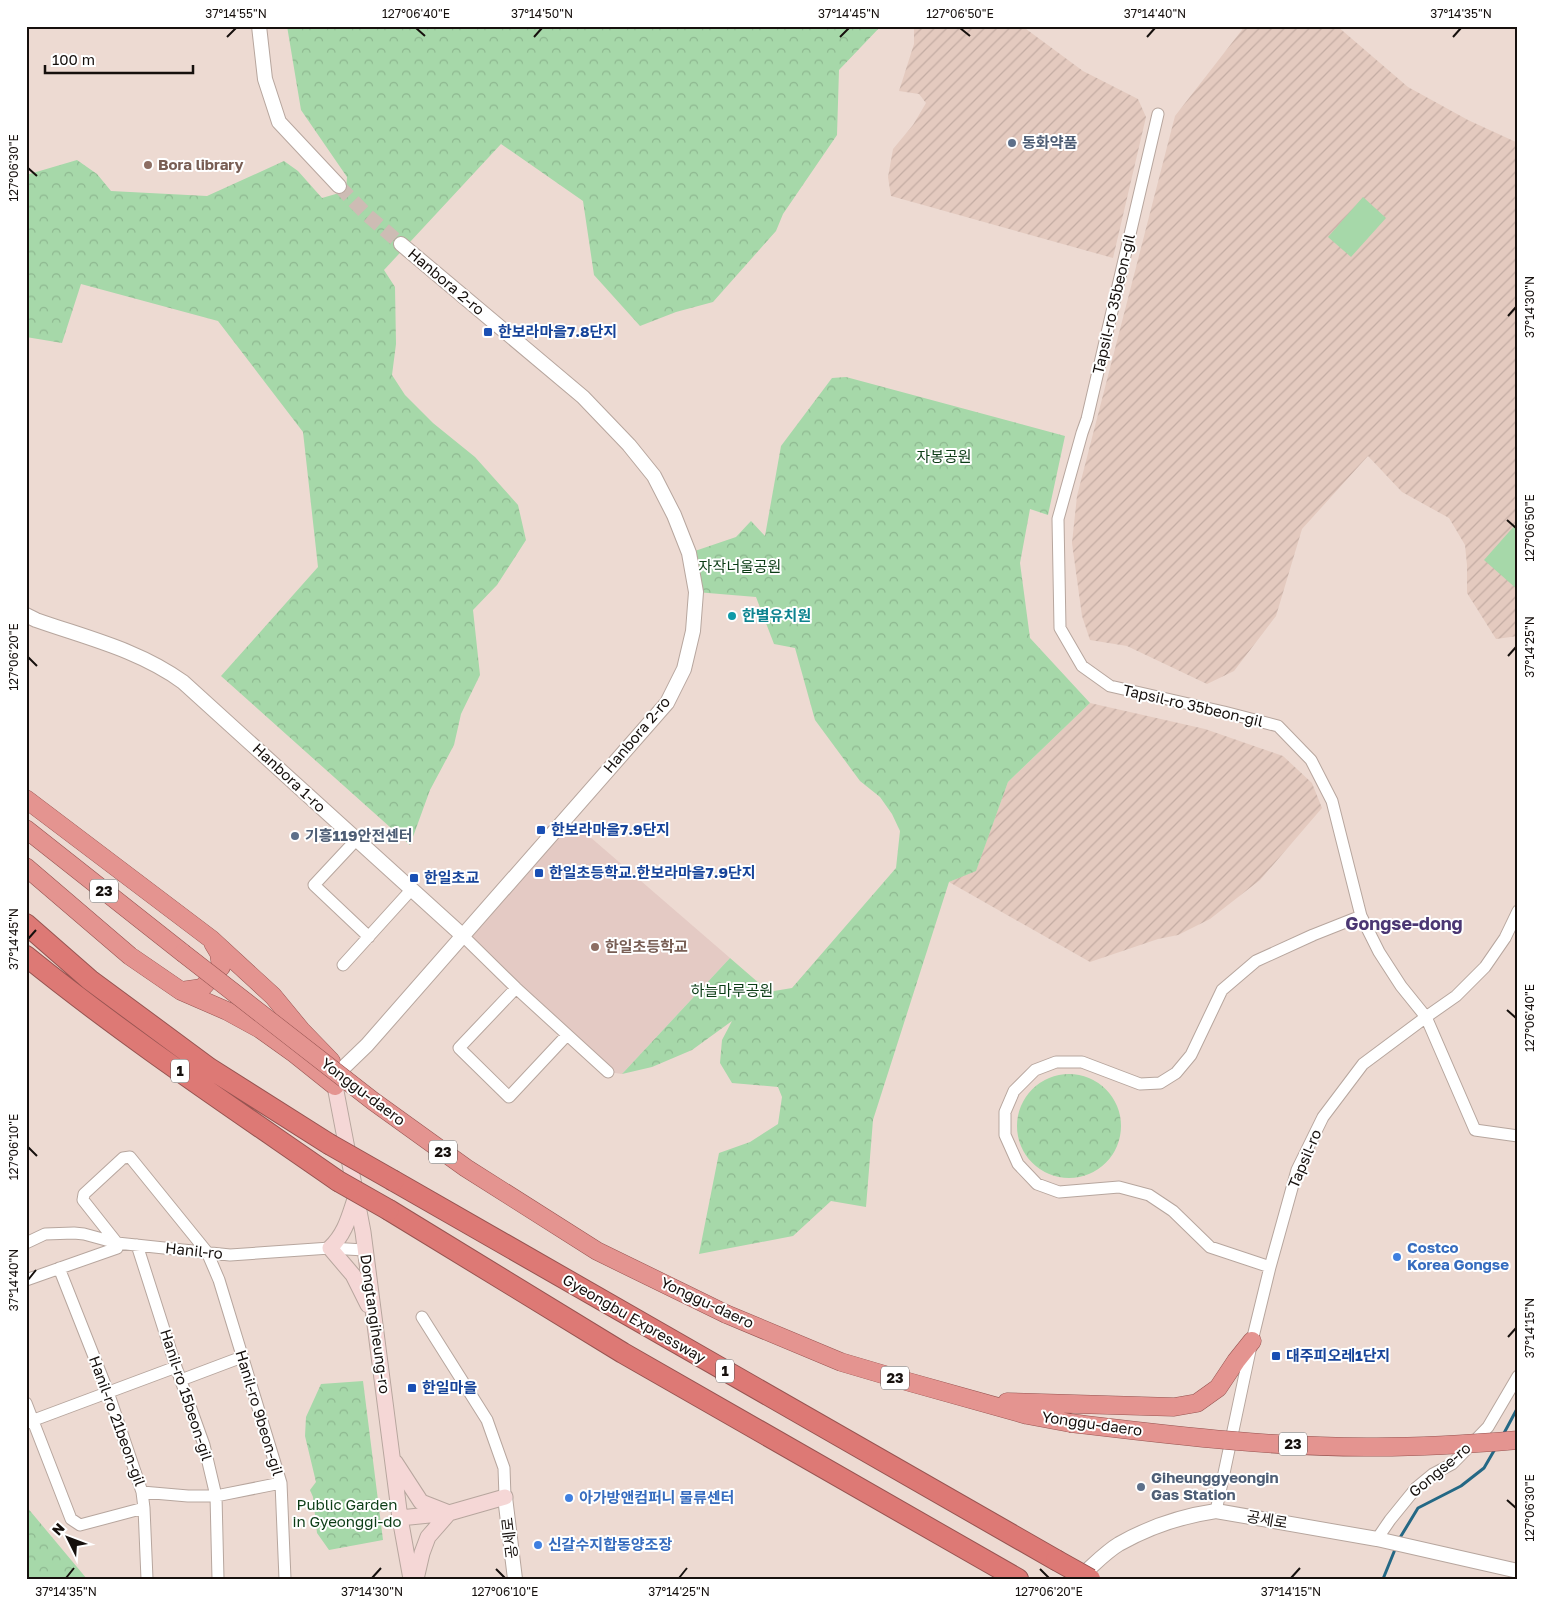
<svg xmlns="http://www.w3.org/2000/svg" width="1544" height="1605" viewBox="0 0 1544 1605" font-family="'Golos Text','Noto Sans KR',sans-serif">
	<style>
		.industrial { fill: url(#industrial-furrows) }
		.education { fill: #e4cac4 }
		.forest { fill: url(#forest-crowns) }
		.garden { fill: #a6d8a9 }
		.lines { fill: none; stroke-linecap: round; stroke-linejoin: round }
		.stream { stroke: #246885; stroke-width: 3 }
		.tertiary-tunnel { stroke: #cdbcb4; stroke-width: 14; stroke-dasharray: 14 7; stroke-linecap: butt }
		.minor-casing { stroke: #b7a69e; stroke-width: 13 }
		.tertiary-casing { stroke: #b7a69e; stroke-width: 16 }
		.secondary-casing { stroke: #b7a69e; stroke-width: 17 }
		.trunk-casing { stroke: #975451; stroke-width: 19 }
		.motorway-casing { stroke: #975451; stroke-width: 22 }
		.minor { stroke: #fff; stroke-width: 11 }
		.tertiary { stroke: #fff; stroke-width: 14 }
		.secondary { stroke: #f5d7d6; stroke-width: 15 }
		.trunk { stroke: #e49490; stroke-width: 18 }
		.motorway { stroke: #dd7975; stroke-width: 20 }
		.trunk-bridge-casing { stroke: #975451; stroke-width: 19; stroke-linecap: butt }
		.motorway-bridge-casing { stroke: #975451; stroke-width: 22; stroke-linecap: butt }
		.trunk-bridge { stroke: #e49490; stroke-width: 18 }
		.motorway-bridge { stroke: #dd7975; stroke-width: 20 }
		.ticks { fill: none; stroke: #16100d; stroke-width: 2 }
		.service-dot { fill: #5c6f8a; stroke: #fff; stroke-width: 2 }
		.education-dot { fill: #8d6e63; stroke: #fff; stroke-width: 2 }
		.transit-dot { fill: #1a4fb4; stroke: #fff; stroke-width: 2 }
		.culture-dot { fill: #0f9aa8; stroke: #fff; stroke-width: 2 }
		.shop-dot { fill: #3f7fe0; stroke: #fff; stroke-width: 2 }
		.labels { text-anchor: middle; stroke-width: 4; stroke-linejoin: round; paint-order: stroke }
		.shield { fill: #fff; stroke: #5c5856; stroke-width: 1 }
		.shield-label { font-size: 14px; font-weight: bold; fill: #16100d }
		.service-label { font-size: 15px; font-weight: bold; fill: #4e5e75; stroke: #fff; text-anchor: start }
		.education-label { font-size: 15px; font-weight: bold; fill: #785e54; stroke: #fff; text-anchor: start }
		.street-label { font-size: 15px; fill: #16100d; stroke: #fff }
		.transit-label { font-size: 15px; font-weight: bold; fill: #164399; stroke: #fff; text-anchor: start }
		.park-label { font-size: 15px; fill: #0b3c15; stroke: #fff }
		.culture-label { font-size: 15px; font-weight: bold; fill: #0d838f; stroke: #fff; text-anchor: start }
		.shop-label { font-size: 15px; font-weight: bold; fill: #366cbe; stroke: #fff; text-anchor: start }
		.quarter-label { font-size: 18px; font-weight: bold; fill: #4b3773; stroke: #fff }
		.neatline { fill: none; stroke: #16100d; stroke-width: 2 }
		.ticks-label { font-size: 12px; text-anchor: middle; fill: #16100d }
	</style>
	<defs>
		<pattern id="industrial-furrows" width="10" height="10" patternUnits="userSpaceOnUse" patternTransform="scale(1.25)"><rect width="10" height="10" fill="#e4cabf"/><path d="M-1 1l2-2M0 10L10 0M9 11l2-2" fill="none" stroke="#c3aca3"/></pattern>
		<pattern id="forest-crowns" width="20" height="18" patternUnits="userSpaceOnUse" patternTransform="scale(1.25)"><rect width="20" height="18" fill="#a6d8a9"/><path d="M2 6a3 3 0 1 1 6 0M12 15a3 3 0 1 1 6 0" fill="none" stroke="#8eb890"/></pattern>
	</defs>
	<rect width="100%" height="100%" fill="#eddad2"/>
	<path class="industrial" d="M914,26H1022L1083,71L1138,99L1146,117L1113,258L891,196L888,177L893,149L913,125L926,103L919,94L899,91L914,44Z
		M1245,26H1337L1408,87L1468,120L1518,143V636L1496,639L1467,593V565L1465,545L1449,518L1402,492L1368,456L1302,529L1276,616L1234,671L1207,684L1127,646L1090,640L1082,616L1072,543L1077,496L1175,116Z
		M1090,703L1205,729L1283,756L1312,783L1322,808L1260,880L1210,919L1178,935L1158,939L1090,962L949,882L976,870L1008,782Z"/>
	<path class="education" d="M567,817L730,958L622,1074L608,1072L462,935Z"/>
	<path class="forest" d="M287,26H881L839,70L837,135L783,214L776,231L713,302L676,312L640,326L594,275L583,201L501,144L384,270L395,287L396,344L392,375L405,395L433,423L475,457L518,505L526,540L497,585L473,610L480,675L461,714L454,745L430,790L410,845L221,676L318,567L303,432L218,321L81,284L62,343L26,337V175L77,160L97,174L111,191L207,196L284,161L298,171L322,198L346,191L347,177L301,110Z
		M846,377L1065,436L1048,515L1030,509L1020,563L1030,638L1090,703L1008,782L976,871L949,882L873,1120L866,1207L831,1201L793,1236L699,1254L719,1153L750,1142L778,1124L782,1097L778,1087L732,1083L720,1063L722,1040L732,1021L692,1050L652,1067L622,1074L730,958L760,984L761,997L774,991L792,988L896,868L900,831L892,814L880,797L860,781L815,720L795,648L774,644L756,597L696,592L689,553L736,537L751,521L765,536L781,446L832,378Z
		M1017 1126a52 52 0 1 1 104 0a52 52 0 1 1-104 0Z
		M363,1381L383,1540L329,1550L317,1533L313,1497L310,1490L316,1482L305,1436L306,1417L321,1384Z
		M26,1506L87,1579H26Z"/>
	<path class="garden" d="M1363,197L1386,218L1351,257L1328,237Z
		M1516,524L1518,526V590L1484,560Z"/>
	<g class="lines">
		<path class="stream" d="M1503,1435L1518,1407
			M1398,1541L1418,1508L1461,1486L1484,1468L1495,1449
			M1383,1579L1396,1547"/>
		<path class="tertiary-tunnel" d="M339,186L366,214L401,244"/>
		<g class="minor-casing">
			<path id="minor" d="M1158,114L1087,419L1082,433L1058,519L1060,628L1082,666L1110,686L1224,712L1278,726L1311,760L1332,801L1361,916L1379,952L1401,986L1426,1017L1475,1130L1518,1136
				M356,840L314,885L369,937
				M462,935L516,988L608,1072
				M343,965L411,890
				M516,988L459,1048L509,1097L567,1035
				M26,1243L45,1234L74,1233L84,1234L117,1243L230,1255L330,1248L364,1250
				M137,1245L176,1367L204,1445L216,1496L218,1579
				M1270,1267L1210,1247L1173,1211L1149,1195L1119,1187L1059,1192L1037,1184L1018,1164L1005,1135V1112L1014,1091L1035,1070L1056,1062H1082L1140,1084L1160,1083L1176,1073L1191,1055L1222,990L1256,961L1313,935L1361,916
				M59,1268L108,1392L142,1492L144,1508L147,1579
				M26,1280L117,1248V1243L83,1200L84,1194L123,1158L130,1157L207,1252L219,1280L281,1483L285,1579
				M422,1317L487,1420L504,1468L505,1497
				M181,1380L242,1357
				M26,1403L71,1519L80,1525L144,1508
				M26,1423L176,1367
				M142,1492L188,1496H216L281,1483
				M1216,1511L1252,1341L1270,1267L1297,1170L1323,1117L1363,1064L1426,1017L1456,996L1485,967L1505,938L1518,911
				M1377,1539L1390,1520L1416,1488L1433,1474L1452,1464L1459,1457L1488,1427L1518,1376"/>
		</g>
		<g class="tertiary-casing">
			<path id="tertiary" d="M259,26L265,79L279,122L339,186
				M26,615L36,620C87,638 139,650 183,682L462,935
				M340,1071L367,1045L667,703L684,669L693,631L696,592L689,553L674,515L654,476L629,445L583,397L401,244
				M505,1497L515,1579
				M1077,1579C1091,1568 1104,1553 1119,1544C1149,1527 1182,1516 1216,1511L1377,1539L1518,1571"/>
		</g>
		<g class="secondary-casing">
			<path id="secondary" d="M339,1075L335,1086L363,1232L400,1518L411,1579
				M355,1199C349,1217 345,1234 330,1248L353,1275L368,1305
				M395,1462L421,1502L449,1513L428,1537L422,1553L416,1579
				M400,1518L449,1513L505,1497"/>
		</g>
		<g class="trunk-casing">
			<path id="trunk" d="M26,799L211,939L273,996L301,1030L331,1061
				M26,829L183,953
				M26,867L130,956L181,991L227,1011L260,1029L295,1054L335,1086
				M181,991L202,988L221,967L219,953L213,943
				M726,1314L841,1362L909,1382L1027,1415L1070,1423
				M1007,1402L1174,1407L1197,1403L1218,1388L1236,1361L1252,1341"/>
		</g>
		<g class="motorway-casing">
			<path id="motorway" d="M26,924L90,980L209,1068L329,1144
				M26,956C126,1037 233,1108 338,1181
				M394,1181L1056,1560
				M389,1210L623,1353L1018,1579"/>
		</g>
		<use href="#minor" class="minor"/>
		<use href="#tertiary" class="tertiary"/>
		<use href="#secondary" class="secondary"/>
		<use href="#trunk" class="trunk"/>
		<use href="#motorway" class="motorway"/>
		<g class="trunk-bridge-casing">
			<path id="trunk-bridge" d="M183,953L373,1101L466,1168L597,1251L726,1314
				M1070,1423C1171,1435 1274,1448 1377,1447C1424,1447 1471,1444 1518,1440"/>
		</g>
		<g class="motorway-bridge-casing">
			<path id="motorway-bridge" d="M329,1144L394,1181
				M338,1181L389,1210
				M1056,1560L1090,1579"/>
		</g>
		<use href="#trunk-bridge" class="trunk-bridge"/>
		<use href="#motorway-bridge" class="motorway-bridge"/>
	</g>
	<path class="ticks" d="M416,28L425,36M960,28L970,36M227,37L236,28M534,37L542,28M840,37L849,28M1147,37L1155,28M1453,37L1461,28M28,168L37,176M1508,316L1516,307M1507,520L1516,528M1508,656L1516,647M28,657L37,666M28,939L36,930M1507,1010L1516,1018M28,1147L37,1156M28,1280L36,1270M1508,1337L1516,1328M1507,1500L1516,1508M496,1569L505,1578M1040,1569L1049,1578M66,1578L74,1568M372,1578L381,1568M679,1578L687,1568M1291,1578L1300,1568"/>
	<g class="service-dot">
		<circle cx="1012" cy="143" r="5"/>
		<circle cx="295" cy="836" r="5"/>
		<circle cx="1141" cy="1487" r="5"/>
	</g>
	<g class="education-dot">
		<circle cx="148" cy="165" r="5"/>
		<circle cx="595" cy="947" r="5"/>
	</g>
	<g class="transit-dot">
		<rect x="483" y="327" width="10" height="10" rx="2.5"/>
		<rect x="536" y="825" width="10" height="10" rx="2.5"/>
		<rect x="534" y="868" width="10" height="10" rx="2.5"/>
		<rect x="409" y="873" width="10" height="10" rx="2.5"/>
		<rect x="1271" y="1351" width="10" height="10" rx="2.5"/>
		<rect x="407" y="1383" width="10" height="10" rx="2.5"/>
	</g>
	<circle class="culture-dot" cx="732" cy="616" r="5"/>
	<g class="shop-dot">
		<circle cx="1397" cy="1257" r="5"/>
		<circle cx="569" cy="1498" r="5"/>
		<circle cx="538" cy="1545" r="5"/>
	</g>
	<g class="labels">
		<g class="shield">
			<rect x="90" y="879.5" width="28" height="23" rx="4"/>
			<rect x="171" y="1059.5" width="18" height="23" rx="4"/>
			<rect x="429" y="1140.5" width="28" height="23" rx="4"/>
			<rect x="716" y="1359.5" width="18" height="23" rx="4"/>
			<rect x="881" y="1366.5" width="28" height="23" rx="4"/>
			<rect x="1279" y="1432.5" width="28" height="23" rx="4"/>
		</g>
		<g class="shield-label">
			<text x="104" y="896">23</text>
			<text x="180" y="1076">1</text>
			<text x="443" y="1157">23</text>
			<text x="725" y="1376">1</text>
			<text x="895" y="1383">23</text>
			<text x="1293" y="1449">23</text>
		</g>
		<g class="service-label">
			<text x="1022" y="148">동화약품</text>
			<text x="305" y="841">기흥119안전센터</text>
			<text x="1151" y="1483">Giheunggyeongin<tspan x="1151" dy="17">Gas Station</tspan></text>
		</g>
		<g class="education-label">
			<text x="158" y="170">Bora library</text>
			<text x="605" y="952">한일초등학교</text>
		</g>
		<g class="street-label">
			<text transform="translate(446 282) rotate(40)" y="5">Hanbora 2-ro</text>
			<text transform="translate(1114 304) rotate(-77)" y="5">Tapsil-ro 35beon-gil</text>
			<text transform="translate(1193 706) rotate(13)" y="5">Tapsil-ro 35beon-gil</text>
			<text transform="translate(637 735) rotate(-50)" y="5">Hanbora 2-ro</text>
			<text transform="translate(289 778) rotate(43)" y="5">Hanbora 1-ro</text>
			<text transform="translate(363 1092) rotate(37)" y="5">Yonggu-daero</text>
			<text transform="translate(1305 1159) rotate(-67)" y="5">Tapsil-ro</text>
			<text transform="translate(194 1251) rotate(6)" y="5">Hanil-ro</text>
			<text transform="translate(707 1303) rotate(25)" y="5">Yonggu-daero</text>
			<text transform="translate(634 1319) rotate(30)" y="5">Gyeongbu Expressway</text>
			<text transform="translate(375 1324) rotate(82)" y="5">Dongtangiheung-ro</text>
			<text transform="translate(186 1395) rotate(72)" y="5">Hanil-ro 15beon-gil</text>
			<text transform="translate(259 1413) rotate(73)" y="5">Hanil-ro 9beon-gil</text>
			<text transform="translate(117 1421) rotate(70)" y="5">Hanil-ro 21beon-gil</text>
			<text transform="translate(1092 1424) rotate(8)" y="5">Yonggu-daero</text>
			<text transform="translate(1440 1470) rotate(-40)" y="5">Gongse-ro</text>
			<text transform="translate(1267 1520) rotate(10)" y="5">공세로</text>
			<text transform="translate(510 1538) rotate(-97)" y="5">공세로</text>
		</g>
		<g class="transit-label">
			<text x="498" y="337">한보라마을7.8단지</text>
			<text x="551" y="835">한보라마을7.9단지</text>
			<text x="549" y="878">한일초등학교.한보라마을7.9단지</text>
			<text x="424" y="883">한일초교</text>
			<text x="1286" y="1361">대주피오레1단지</text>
			<text x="422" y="1393">한일마을</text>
		</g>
		<g class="park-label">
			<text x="944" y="462">자봉공원</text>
			<text x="740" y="572">자작너울공원</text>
			<text x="732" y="996">하늘마루공원</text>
			<text x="347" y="1510">Public Garden<tspan x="347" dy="17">in Gyeonggi-do</tspan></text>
		</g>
		<g class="culture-label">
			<text x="742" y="621">한별유치원</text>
		</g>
		<g class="shop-label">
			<text x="1407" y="1253">Costco<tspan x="1407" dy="17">Korea Gongse</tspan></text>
			<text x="579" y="1503">아가방앤컴퍼니 물류센터</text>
			<text x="548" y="1550">신갈수지합동양조장</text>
		</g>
		<g class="quarter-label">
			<text x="1404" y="930">Gongse-dong</text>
		</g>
	</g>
	<rect width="1544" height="1605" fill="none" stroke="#ffffff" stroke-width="55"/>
	<g transform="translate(68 1538) rotate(312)" stroke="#ffffff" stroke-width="4" paint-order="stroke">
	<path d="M0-4L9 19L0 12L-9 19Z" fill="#16100d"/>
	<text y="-8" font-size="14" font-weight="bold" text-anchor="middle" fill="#16100d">N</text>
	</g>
	<path d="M45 65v8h148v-8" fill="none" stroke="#16100d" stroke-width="2.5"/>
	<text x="52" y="65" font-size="15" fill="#16100d" stroke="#ffffff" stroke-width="4" paint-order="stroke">100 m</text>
	<rect x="28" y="28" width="1488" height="1550" class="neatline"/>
	<g class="ticks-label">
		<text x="236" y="18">37°14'55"N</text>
		<text x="416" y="18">127°06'40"E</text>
		<text x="542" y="18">37°14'50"N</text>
		<text x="849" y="18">37°14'45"N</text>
		<text x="960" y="18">127°06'50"E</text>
		<text x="1155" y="18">37°14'40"N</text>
		<text x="1461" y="18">37°14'35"N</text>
		<text transform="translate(14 168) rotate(-90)" y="4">127°06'30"E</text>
		<text transform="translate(1530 307) rotate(-90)" y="4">37°14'30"N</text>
		<text transform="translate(1530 528) rotate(-90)" y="4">127°06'50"E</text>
		<text transform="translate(1530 647) rotate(-90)" y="4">37°14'25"N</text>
		<text transform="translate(14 657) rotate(-90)" y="4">127°06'20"E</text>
		<text transform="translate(14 939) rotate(-90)" y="4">37°14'45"N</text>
		<text transform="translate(1530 1018) rotate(-90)" y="4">127°06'40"E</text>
		<text transform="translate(14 1147) rotate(-90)" y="4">127°06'10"E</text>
		<text transform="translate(14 1280) rotate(-90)" y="4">37°14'40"N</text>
		<text transform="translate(1530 1328) rotate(-90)" y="4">37°14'15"N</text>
		<text transform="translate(1530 1508) rotate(-90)" y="4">127°06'30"E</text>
		<text x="66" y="1596">37°14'35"N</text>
		<text x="372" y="1596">37°14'30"N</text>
		<text x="505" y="1596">127°06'10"E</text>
		<text x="679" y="1596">37°14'25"N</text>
		<text x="1049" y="1596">127°06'20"E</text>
		<text x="1291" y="1596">37°14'15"N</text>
	</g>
</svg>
